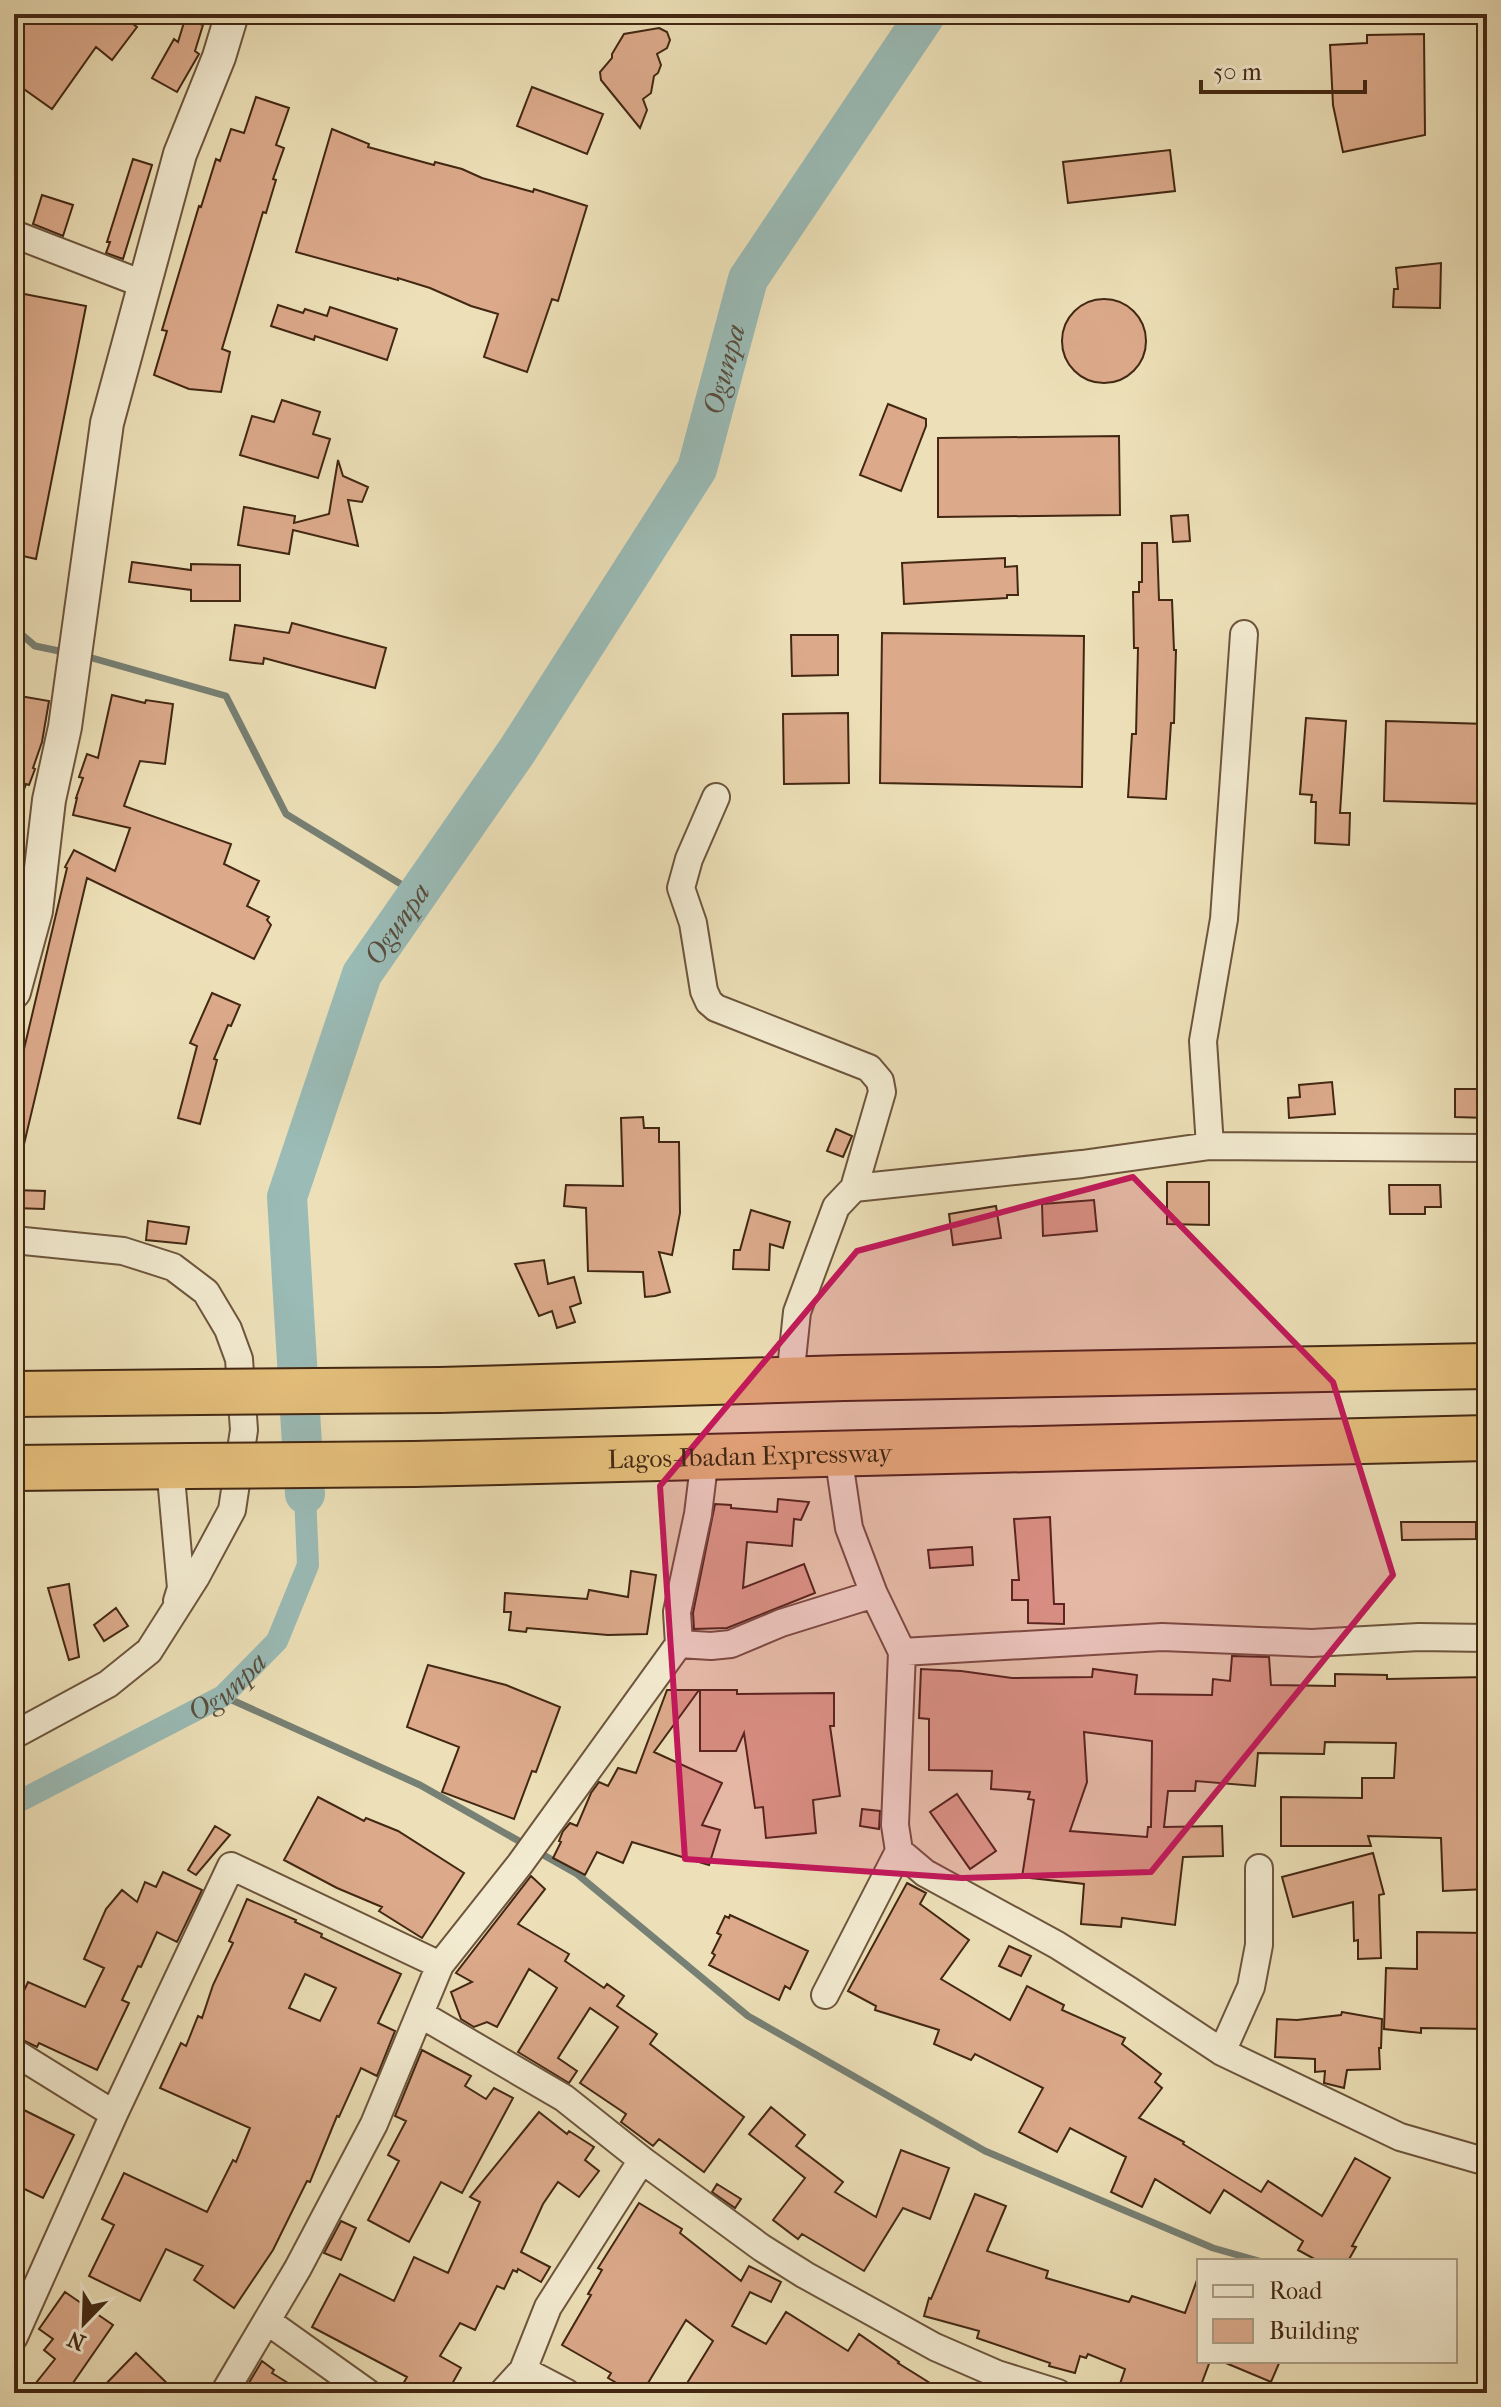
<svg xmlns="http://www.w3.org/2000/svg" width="1501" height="2407" viewBox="0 0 1501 2407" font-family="'IM FELL French Canon',serif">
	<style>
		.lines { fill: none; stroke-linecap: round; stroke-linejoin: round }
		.stream { stroke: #778074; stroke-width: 7 }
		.canal { stroke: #9abbb6; stroke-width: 22 }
		.river { stroke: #9abbb6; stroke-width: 40 }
		.building { fill: #dcaa8b; stroke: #422712; stroke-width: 2; fill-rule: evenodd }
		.minor-casing { stroke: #6d553c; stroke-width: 30 }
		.tertiary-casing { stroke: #6d553c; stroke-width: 36 }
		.motorway-casing { stroke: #422712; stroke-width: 48 }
		.minor { stroke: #f3ebd1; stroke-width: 26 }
		.tertiary { stroke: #f3ebd1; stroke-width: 32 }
		.motorway { stroke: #e6c07c; stroke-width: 44 }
		.motorway-bridge-casing { stroke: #422712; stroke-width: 48; stroke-linecap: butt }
		.motorway-bridge { stroke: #e6c07c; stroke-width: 44 }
		.marked { fill: #c2185b; fill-opacity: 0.2; stroke: #c2185b; stroke-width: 6; stroke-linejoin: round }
		.labels { text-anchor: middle; stroke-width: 7; stroke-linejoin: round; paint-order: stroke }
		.street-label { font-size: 26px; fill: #422712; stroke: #f3ebd1 }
		.water-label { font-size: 28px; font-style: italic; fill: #584c3b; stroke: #f3ebd1 }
	</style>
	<rect width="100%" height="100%" fill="#ede0b8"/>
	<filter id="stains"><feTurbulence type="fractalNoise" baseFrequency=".0025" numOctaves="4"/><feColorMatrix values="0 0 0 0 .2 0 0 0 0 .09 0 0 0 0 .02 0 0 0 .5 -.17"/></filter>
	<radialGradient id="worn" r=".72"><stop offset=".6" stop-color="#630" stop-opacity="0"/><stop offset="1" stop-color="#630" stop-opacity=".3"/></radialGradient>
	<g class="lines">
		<path class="stream" d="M14,628L35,646L69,653
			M85,656L226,696L286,814L417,894
			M223,1696L420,1785L577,1874L748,2016L985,2151L1213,2248L1259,2261"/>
		<path class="canal" id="s1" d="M14,1804L223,1696L277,1641L308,1565L305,1494"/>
		<path class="river" id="s2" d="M305,1494L287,1197L362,974L517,751L697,469L748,279L926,14"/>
	</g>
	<path class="building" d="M14,14H119L137,27L112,60L96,47L52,109L14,82Z
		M185,19L203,25L195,51L199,54L177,92L152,78L174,39L178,42Z
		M659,28L667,32L670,40L667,48L657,54L661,65L658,73L654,76L651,93L643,99L647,110L640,128L601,80L600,72L612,58V54L624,34Z
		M1424,34L1425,135L1343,152L1333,105L1330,45L1367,43V35Z
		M532,87L603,114L587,154L517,126Z
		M256,97L289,108L276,145L284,148L273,179L276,180L266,213L263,212L222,349L230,352L221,392L189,389L154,375L167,331L162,330L199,206L201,207L216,159L220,161L231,129L244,133Z
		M332,129L369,144L368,147L434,165L435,162L462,169L482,178L533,192L534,189L587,206L558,301L552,299L527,372L484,357L498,314L471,306L430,288L398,278V280L296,252Z
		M1170,150L1175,191L1068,203L1063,162Z
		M133,159L152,165L123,259L106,253L110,242H107Z
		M42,195L73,205L63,236L33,224Z
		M1441,263L1440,308L1393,307L1394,289H1398L1396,268Z
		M14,292L86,306L36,559L14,554Z
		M1062 341a42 42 0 1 1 84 0a42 42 0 1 1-84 0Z
		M278,305L303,313L305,309L327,316L330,307L397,329L387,360L315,336L314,340L271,326Z
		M282,400L320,412L313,434L330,439L318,478L240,455L252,416L274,422Z
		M888,404L926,419V426L901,491L860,475Z
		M1119,436L1120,515L938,517V438Z
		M338,460L343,476L368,487L362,502L348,500L358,546L293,530L289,554L238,545L244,507L295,516L294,523L329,514Z
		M1188,515L1190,541L1173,542L1171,516Z
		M1142,543H1157L1159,600H1172L1174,650H1176L1174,723H1171L1166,799L1128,797L1132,734H1136L1138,648H1134L1133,592H1139V582H1142Z
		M1005,558V567L1017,566L1018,595H1007V598L904,604L902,563Z
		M132,562L191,570V564L240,565V601H191V590L129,582Z
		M292,623L386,648L375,688L264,658L263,664L230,660L235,625L289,633Z
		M882,633L1084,636L1082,787L880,783Z
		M791,635H838V675L792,676Z
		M14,695L49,701L42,742L33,768L35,769L29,785L26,784L16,812H14Z
		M112,695L145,703L146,700L173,704L165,764L140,761L124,806L231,844L224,864L259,881L247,906L269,917L267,920L271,925L254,959L87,878L21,1157L14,1156V1091L67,868L65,867L74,850L115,871L130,828L73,815L77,798H76L83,778L79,777L87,754L98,758Z
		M848,713L849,783L784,784L783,714Z
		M1306,718L1346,721L1340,813H1350L1349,845L1315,843L1316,802H1311L1312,795L1300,794Z
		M1386,721L1487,724V804L1384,801Z
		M212,993L240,1005L231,1026L228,1025L214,1059L217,1060L200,1124L178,1118L197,1046L190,1043Z
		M1332,1082L1335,1114L1289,1118L1288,1098L1300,1097L1299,1085Z
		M1455,1089H1487V1118L1455,1117Z
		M643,1117L644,1128H659V1142H679L680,1213L672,1255L659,1252L670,1292L655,1296L645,1297L643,1272L588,1271L586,1208L564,1206L566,1185L623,1186L621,1118Z
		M836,1129L852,1136L843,1157L827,1151Z
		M1167,1182H1209V1225L1167,1224Z
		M1389,1185H1440L1441,1207H1425V1214H1390Z
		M14,1190L45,1191L44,1209L14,1208Z
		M1094,1200L1097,1231L1043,1236L1042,1204Z
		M996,1206L1001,1238L953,1245L949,1214Z
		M751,1210L790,1222L783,1248L770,1244L769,1270L733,1269L734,1250H740Z
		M148,1221L189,1227L186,1244L146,1240Z
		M544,1260L548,1284L574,1277L581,1303L570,1307L575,1322L557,1328L552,1311L539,1316L515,1264Z
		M778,1499L809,1502L801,1520L794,1519L792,1546L747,1542L743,1588L804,1564L815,1593L727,1628L694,1629L693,1613L715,1504L731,1505V1508L777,1512Z
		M1050,1517L1054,1604H1064V1624L1028,1623V1600H1012V1580H1019L1014,1519Z
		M1401,1522H1476V1539L1402,1540Z
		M972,1547L973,1565L930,1568L928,1550Z
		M631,1571L656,1575L647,1634L608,1635L527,1628L526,1632L509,1630L511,1612H504L505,1593L587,1599L589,1590L628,1597Z
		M69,1584L79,1657L69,1660L48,1588Z
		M116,1608L128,1626L104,1641L94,1625Z
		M1232,1656L1269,1657L1271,1685L1335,1686V1674L1387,1675V1679L1487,1677V1889L1443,1891L1441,1838L1368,1836L1371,1846H1281V1797L1362,1798V1778H1394L1396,1743L1325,1742L1324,1754L1258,1753L1255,1786L1196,1781L1195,1791H1168L1164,1827L1222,1826L1223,1856L1183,1857L1175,1925L1122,1918L1121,1927L1081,1924L1084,1884L1022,1877L1034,1800L1028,1799L1030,1792L991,1789L992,1771L929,1770V1719L919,1718L921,1669L961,1671L1012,1678L1092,1677L1093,1669L1137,1675L1135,1694L1212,1695L1213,1679L1230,1681ZM1084,1732L1152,1741L1151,1827H1148L1147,1837L1070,1831L1087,1782Z
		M428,1665L506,1685L560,1707L536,1772L532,1771L514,1819L442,1792L459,1747L407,1727Z
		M667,1690H699L654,1752L722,1783L702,1825L720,1830L709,1865L632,1842L623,1863L597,1852L585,1875L553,1858L561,1842L559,1841L563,1831L570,1823L577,1826L591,1793L599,1782L608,1786L618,1768L636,1773Z
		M700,1690H737V1694L834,1693V1726H830L840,1796L813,1800L816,1833L766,1838L763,1807L755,1808L744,1733L736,1751H700Z
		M957,1794L996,1851L970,1869L930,1812Z
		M318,1797L364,1821L366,1818L398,1831L464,1873L422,1938L379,1911L382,1907L337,1888L284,1860Z
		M862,1809L880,1811L879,1829L860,1826Z
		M215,1826L230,1835L196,1875L188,1870Z
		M1373,1853L1384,1894L1379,1895L1381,1958L1358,1959V1940L1354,1941L1353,1902L1293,1917L1282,1877Z
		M163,1872L202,1890L177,1942L157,1932L141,1967L138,1966L122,2000L129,2003L97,2070L39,2043L37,2047L14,2036V2012L28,1982L85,2007L104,1968L84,1959L106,1909L122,1890L137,1902L145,1882L156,1887Z
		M531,1876L545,1889L518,1924L569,1954L565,1961L604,1988L607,1984L624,1996L617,2006L657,2034L650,2044L744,2117L704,2172L659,2139L653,2146L621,2122L626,2114L580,2083L618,2027L590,2008L558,2058L577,2071L569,2083L518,2052L557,1988L529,1969L497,2027L487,2022L474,2027L461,2019L451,1992L472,1982L456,1973Z
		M907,1883L926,1893L920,1904L969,1940L941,1979L1010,2020L1027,1986L1064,2005L1062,2010L1125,2038L1122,2044L1161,2074L1155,2082L1162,2088L1139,2118L1184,2142L1183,2144L1261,2192L1268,2181L1322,2216L1355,2158L1390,2178L1352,2246L1356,2247L1348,2261H1318L1298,2250L1303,2241L1224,2190L1210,2213L1155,2179L1142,2207L1111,2192L1126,2157L1070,2128L1057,2152L1019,2132L1043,2088L975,2054L971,2060L934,2044L939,2030L875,2010L876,2006L848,1991Z
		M247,1899L296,1920L295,1922L322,1934L321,1937L401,1974L378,2023L395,2031L377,2076L361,2068L339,2117L337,2116L310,2182L307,2181L273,2250L234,2308L194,2280L203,2266L166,2249L140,2301L89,2276L114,2225L102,2219L124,2173L207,2212L233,2160L236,2162L250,2128L160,2088L181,2043L186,2046L198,2016L202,2018L213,1985L233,1943L229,1941ZM305,1974L336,1988L320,2021L289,2008Z
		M730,1915L808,1951L790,1989L785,1986L779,2000L709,1965L715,1955L712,1953L721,1935L717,1933L725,1916L729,1918Z
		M1417,1932L1487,1933V2029L1421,2028V2033L1384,2029L1386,1968L1417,1969Z
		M1009,1946L1031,1956L1021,1976L999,1966Z
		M1342,2012L1382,2019L1381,2048H1379L1380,2069L1347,2070L1344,2088L1324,2083L1325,2071L1315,2072V2059L1275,2057L1277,2019L1297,2020L1341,2015Z
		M422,2050L471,2076L465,2086L486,2099L494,2088L513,2098L462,2193L441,2182L409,2242L368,2220L399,2161L388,2155L406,2121L395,2116Z
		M14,2105L74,2135L43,2198L14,2184Z
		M771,2107L805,2135L796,2146L843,2182L835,2192L876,2217L901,2150L949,2168L930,2219L903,2208L864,2271L802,2234L798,2239L773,2220L805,2178L749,2134Z
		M539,2112L567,2134L569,2131L594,2147L585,2160L599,2171L579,2197L558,2182L543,2204L521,2252L550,2267L541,2282L518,2269L517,2272L513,2270L504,2289L497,2286L475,2330L460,2323L440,2356L461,2368L447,2393H398L407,2377L312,2327L340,2274L394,2301L414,2257L448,2273L480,2202L470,2197Z
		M717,2184L741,2199L735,2208L712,2192Z
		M975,2194L1006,2206L987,2251L1048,2271L1046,2278L1129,2302L1132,2296L1185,2313L1197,2280H1199V2361H1210L1198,2393H1117L1125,2369L1088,2354L1086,2358L1080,2356L1075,2373L1049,2366L1050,2363L977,2338L979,2331L924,2316L929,2298L931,2299Z
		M639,2203L682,2229L680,2233L741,2281L749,2266L781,2282L771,2302L750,2292L732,2326L766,2344L786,2312L848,2351L859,2334L899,2362L898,2363L946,2393H681L713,2341L686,2320L642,2393H634L608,2378L611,2373L562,2345L591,2295L588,2294L602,2270L598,2268Z
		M341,2221L356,2228L341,2260L324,2253Z
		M65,2292L113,2325L66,2393H28L55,2359L44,2350L53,2339L39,2329Z
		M136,2353L177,2393H97Z
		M262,2361L274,2370L272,2373L304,2393H246L244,2391Z
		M1221,2361H1280L1271,2382Z"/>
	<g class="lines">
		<g class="minor-casing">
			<path id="minor" d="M14,234L143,284
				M716,797L689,859L681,888L693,923L704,991L709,1002L716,1008L869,1068L880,1081L882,1092L854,1188
				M1210,1146L1203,1041L1224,919L1244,634
				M14,1240L123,1251L173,1267L206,1292L228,1329L239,1359L244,1430L232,1510L196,1577L149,1651L108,1684L14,1735
				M790,1379L797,1312L836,1207L854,1188L1082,1164L1210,1146L1487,1148
				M170,1466L181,1588L177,1601
				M679,1644L711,1646L731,1644L781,1623L874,1594
				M902,1652L1162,1637L1312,1643L1419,1637L1487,1638
				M899,1851L925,1873L1057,1945L1130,1991L1222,2052L1400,2137L1487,2162
				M825,1995L899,1851L895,1825L902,1652L874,1594L849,1528L838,1454
				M420,2014L564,2098L642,2160L762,2248L805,2275L935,2347L997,2374L1058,2393
				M14,2052L114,2114
				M1222,2052L1251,1987L1259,1945V1868
				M267,2321L368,2393
				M14,2337L114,2114L231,1866L440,1965
				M523,2370L567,2393
				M224,2393L298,2268L374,2124L440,1965L520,1864L679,1644L677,1612L698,1514L705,1457
				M502,2393L523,2370L548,2307L642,2160"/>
		</g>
		<g class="tertiary-casing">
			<path id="tertiary" d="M14,992L36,911L49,800L65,727L107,423L180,154L219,57L232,14"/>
		</g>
		<g class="motorway-casing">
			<g id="motorway">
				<path d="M440,1390L844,1378L1487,1366"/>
				<path d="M14,1394L199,1392"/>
				<path id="s3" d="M414,1464L1487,1438"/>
				<path d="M14,1468L190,1466"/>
			</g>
		</g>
		<use href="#minor" class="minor"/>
		<use href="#tertiary" class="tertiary"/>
		<use href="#motorway" class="motorway"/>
		<g class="motorway-bridge-casing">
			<path id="motorway-bridge" d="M199,1392L440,1390
				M190,1466L414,1464"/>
		</g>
		<use href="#motorway-bridge" class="motorway-bridge"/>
	</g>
	<path class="marked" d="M1133,1177L1333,1382L1393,1575L1151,1872L962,1878L685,1859L660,1486L857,1251Z"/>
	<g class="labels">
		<g class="street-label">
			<text dy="9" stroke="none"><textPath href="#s3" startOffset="336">Lagos-Ibadan Expressway</textPath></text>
		</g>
		<g class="water-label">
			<text dy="10" stroke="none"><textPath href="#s2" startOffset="1242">Ogunpa</textPath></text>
			<text dy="10" stroke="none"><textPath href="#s2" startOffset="594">Ogunpa</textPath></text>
			<text dy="10" stroke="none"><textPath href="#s1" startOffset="244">Ogunpa</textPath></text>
		</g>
	</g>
	<rect width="1501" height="2407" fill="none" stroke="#ede0b8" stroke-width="48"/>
	<rect x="16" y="16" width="1469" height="2375" fill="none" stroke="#422712" stroke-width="4"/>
	<rect x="24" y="24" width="1453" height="2359" fill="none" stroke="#422712" stroke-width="2"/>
	<rect x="1197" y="2259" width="260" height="104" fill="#f3ebd1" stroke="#ac9d85" stroke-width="2"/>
	<rect x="1213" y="2285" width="40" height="12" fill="#f3ebd1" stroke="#ac9d85" stroke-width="2"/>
	<text x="1269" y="2299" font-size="24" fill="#422712">Road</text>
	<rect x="1213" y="2319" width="40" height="24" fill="#dcaa8b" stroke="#ac9d85" stroke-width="2"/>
	<text x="1269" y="2339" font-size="24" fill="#422712">Building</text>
	<g transform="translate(84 2323) rotate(203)" stroke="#f3ebd1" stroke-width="6" paint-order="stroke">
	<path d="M0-6L14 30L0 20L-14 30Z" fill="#422712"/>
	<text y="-12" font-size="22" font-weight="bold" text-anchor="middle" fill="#422712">N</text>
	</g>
	<path d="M1201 80v12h164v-12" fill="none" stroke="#422712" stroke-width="4"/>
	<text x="1213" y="80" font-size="24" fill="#422712" stroke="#f3ebd1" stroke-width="6" paint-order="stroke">50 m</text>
	<rect width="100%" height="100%" filter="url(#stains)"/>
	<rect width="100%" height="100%" fill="url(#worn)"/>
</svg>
